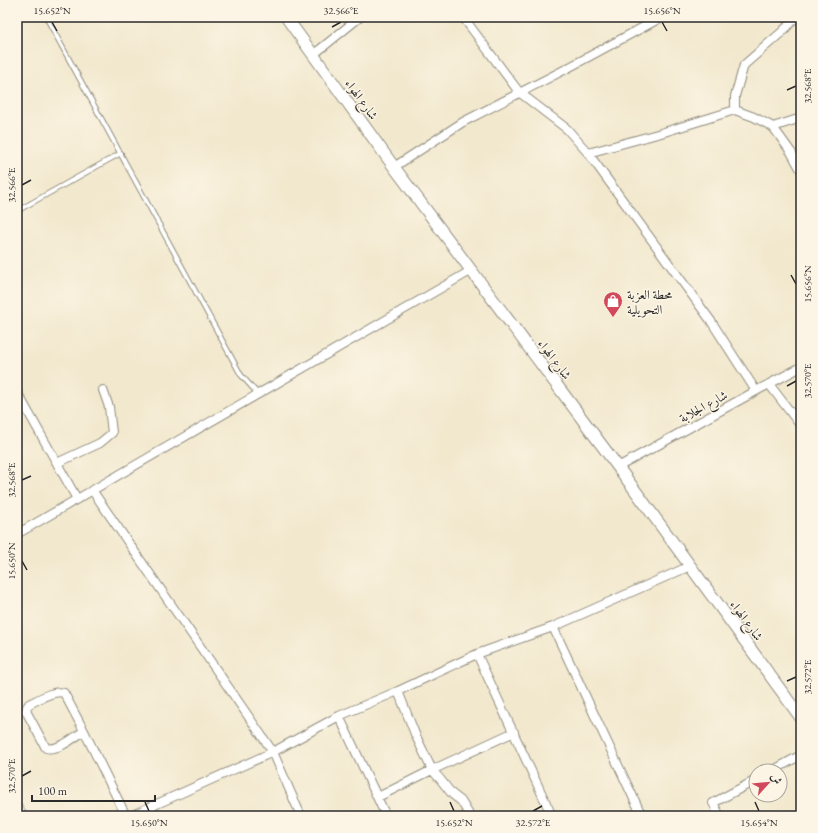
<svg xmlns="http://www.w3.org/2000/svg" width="818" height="833" viewBox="0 0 818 833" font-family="'EB Garamond',Amiri,serif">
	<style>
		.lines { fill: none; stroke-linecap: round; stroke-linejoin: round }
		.lane-casing { stroke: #8e8a7c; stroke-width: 6 }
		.street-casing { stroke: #8e8a7c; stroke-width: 10 }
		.secondary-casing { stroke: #8e8a7c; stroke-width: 13 }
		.lane { stroke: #fff; stroke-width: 4 }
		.street { stroke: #fff; stroke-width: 8 }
		.secondary { stroke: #fff; stroke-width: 11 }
		.ticks { fill: none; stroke: #2b2b2b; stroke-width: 1.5 }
		.labels { text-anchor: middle; stroke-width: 3; stroke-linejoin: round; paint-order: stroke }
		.street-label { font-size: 13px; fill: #2b2b2b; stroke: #fcf5e5 }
		.poi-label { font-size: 13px; fill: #2b2b2b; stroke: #fcf5e5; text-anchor: start }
		.neatline { fill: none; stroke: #2b2b2b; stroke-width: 1.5 }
		.ticks-label { font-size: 10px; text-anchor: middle; fill: #2b2b2b }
	</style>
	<rect width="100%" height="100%" fill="#fcf5e5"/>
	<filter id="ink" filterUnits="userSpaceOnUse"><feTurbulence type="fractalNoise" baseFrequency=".025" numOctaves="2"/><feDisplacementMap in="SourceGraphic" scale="8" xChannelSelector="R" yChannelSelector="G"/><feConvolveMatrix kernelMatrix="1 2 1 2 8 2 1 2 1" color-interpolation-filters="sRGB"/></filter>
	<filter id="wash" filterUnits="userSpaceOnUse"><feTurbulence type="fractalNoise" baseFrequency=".012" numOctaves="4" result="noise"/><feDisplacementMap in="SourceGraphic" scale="16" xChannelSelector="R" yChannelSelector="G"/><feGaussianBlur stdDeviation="0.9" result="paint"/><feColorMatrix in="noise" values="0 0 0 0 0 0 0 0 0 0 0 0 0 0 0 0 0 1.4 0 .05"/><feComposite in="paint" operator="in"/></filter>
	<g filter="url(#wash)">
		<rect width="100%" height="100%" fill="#f2e8ce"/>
	</g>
	<g filter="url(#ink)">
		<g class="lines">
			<g class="lane-casing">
				<path id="lane" d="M46,17L241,375L258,394
					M17,211L121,153"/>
			</g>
			<g class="street-casing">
				<path id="street" d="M463,17L519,92L567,129L588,153L711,321L756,391
					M313,55L360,17
					M735,110V96L744,65L783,31L796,17
					M773,127L801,118
					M588,153L661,133L735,110L754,117L773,127L791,152L801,170
					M394,167L463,122L566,69L662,17
					M769,384L801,426
					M17,392L77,499
					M57,463L100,443L112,433L109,407L103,390
					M618,467L756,391L801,367
					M92,490L273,752L301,816
					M17,534L472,270
					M553,627L642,816
					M477,654L552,816
					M398,691L415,734L432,770L440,779L452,794L461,801L470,816
					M339,716L386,816
					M84,731C73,738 59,751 46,748L26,711L27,707L29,704C38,700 54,689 64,693L84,731L126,816
					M772,771L801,755
					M378,797L432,770L514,732
					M17,806L23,816
					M130,816L273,752L339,716L398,691L477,654L553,627L690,566
					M720,816L713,803L756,780"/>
			</g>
			<g class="secondary-casing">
				<path id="secondary" d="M286,17L394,167L618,467L801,718"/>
			</g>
			<use href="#lane" class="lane"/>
			<use href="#street" class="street"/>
			<use href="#secondary" class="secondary"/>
		</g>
	</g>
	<path class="ticks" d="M52,22L57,31M662,22L667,31M332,27L341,22M787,90L796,86M22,185L31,180M791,275L796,284M787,386L796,381M22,480L31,476M22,561L27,570M787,681L796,677M22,776L31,771M145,802L149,811M450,802L454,811M755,802L759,811M533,811L542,806"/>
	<defs>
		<g id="shop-pin" transform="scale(1)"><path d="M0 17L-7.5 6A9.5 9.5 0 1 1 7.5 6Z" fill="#d1495b" stroke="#fcf5e5"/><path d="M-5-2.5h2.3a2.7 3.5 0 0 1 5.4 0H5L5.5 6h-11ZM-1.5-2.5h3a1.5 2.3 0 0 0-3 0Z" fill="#fff"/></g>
	</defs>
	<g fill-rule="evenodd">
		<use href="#shop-pin" x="613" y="301"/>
	</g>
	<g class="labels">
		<g class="street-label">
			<text transform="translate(362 99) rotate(54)" y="5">شارع الهواء</text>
			<text transform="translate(555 359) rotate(53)" y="5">شارع الهواء</text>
			<text transform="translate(703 406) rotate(-29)" y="5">شارع الجلابة</text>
			<text transform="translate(747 620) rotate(54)" y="5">شارع الهواء</text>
		</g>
		<g class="poi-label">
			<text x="627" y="299">محطة العزبة<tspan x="627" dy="15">التحويلية</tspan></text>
		</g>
	</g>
	<rect width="818" height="833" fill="none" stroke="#fcf5e5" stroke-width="44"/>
	<g transform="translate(768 783) rotate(63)"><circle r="19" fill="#fcf5e5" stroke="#a8a49b"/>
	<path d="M0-3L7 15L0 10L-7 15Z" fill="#d1495b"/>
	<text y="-6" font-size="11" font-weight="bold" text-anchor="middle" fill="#2b2b2b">ش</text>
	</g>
	<path d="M32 795v6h123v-6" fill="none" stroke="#2b2b2b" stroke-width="2"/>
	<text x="38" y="795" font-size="12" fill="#2b2b2b" stroke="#fcf5e5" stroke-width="3" paint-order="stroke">100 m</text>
	<rect x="22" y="22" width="774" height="789" class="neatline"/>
	<g class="ticks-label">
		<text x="52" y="14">15.652°N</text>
		<text x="341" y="14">32.566°E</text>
		<text x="662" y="14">15.656°N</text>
		<text transform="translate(807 86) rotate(-90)" y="4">32.568°E</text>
		<text transform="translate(11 185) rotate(-90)" y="4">32.566°E</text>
		<text transform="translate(807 284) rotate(-90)" y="4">15.656°N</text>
		<text transform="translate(807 381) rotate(-90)" y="4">32.570°E</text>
		<text transform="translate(11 480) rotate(-90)" y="4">32.568°E</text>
		<text transform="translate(11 561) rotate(-90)" y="4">15.650°N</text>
		<text transform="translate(807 677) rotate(-90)" y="4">32.572°E</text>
		<text transform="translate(11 776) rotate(-90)" y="4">32.570°E</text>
		<text x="149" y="826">15.650°N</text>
		<text x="454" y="826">15.652°N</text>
		<text x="533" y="826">32.572°E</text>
		<text x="759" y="826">15.654°N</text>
	</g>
</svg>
